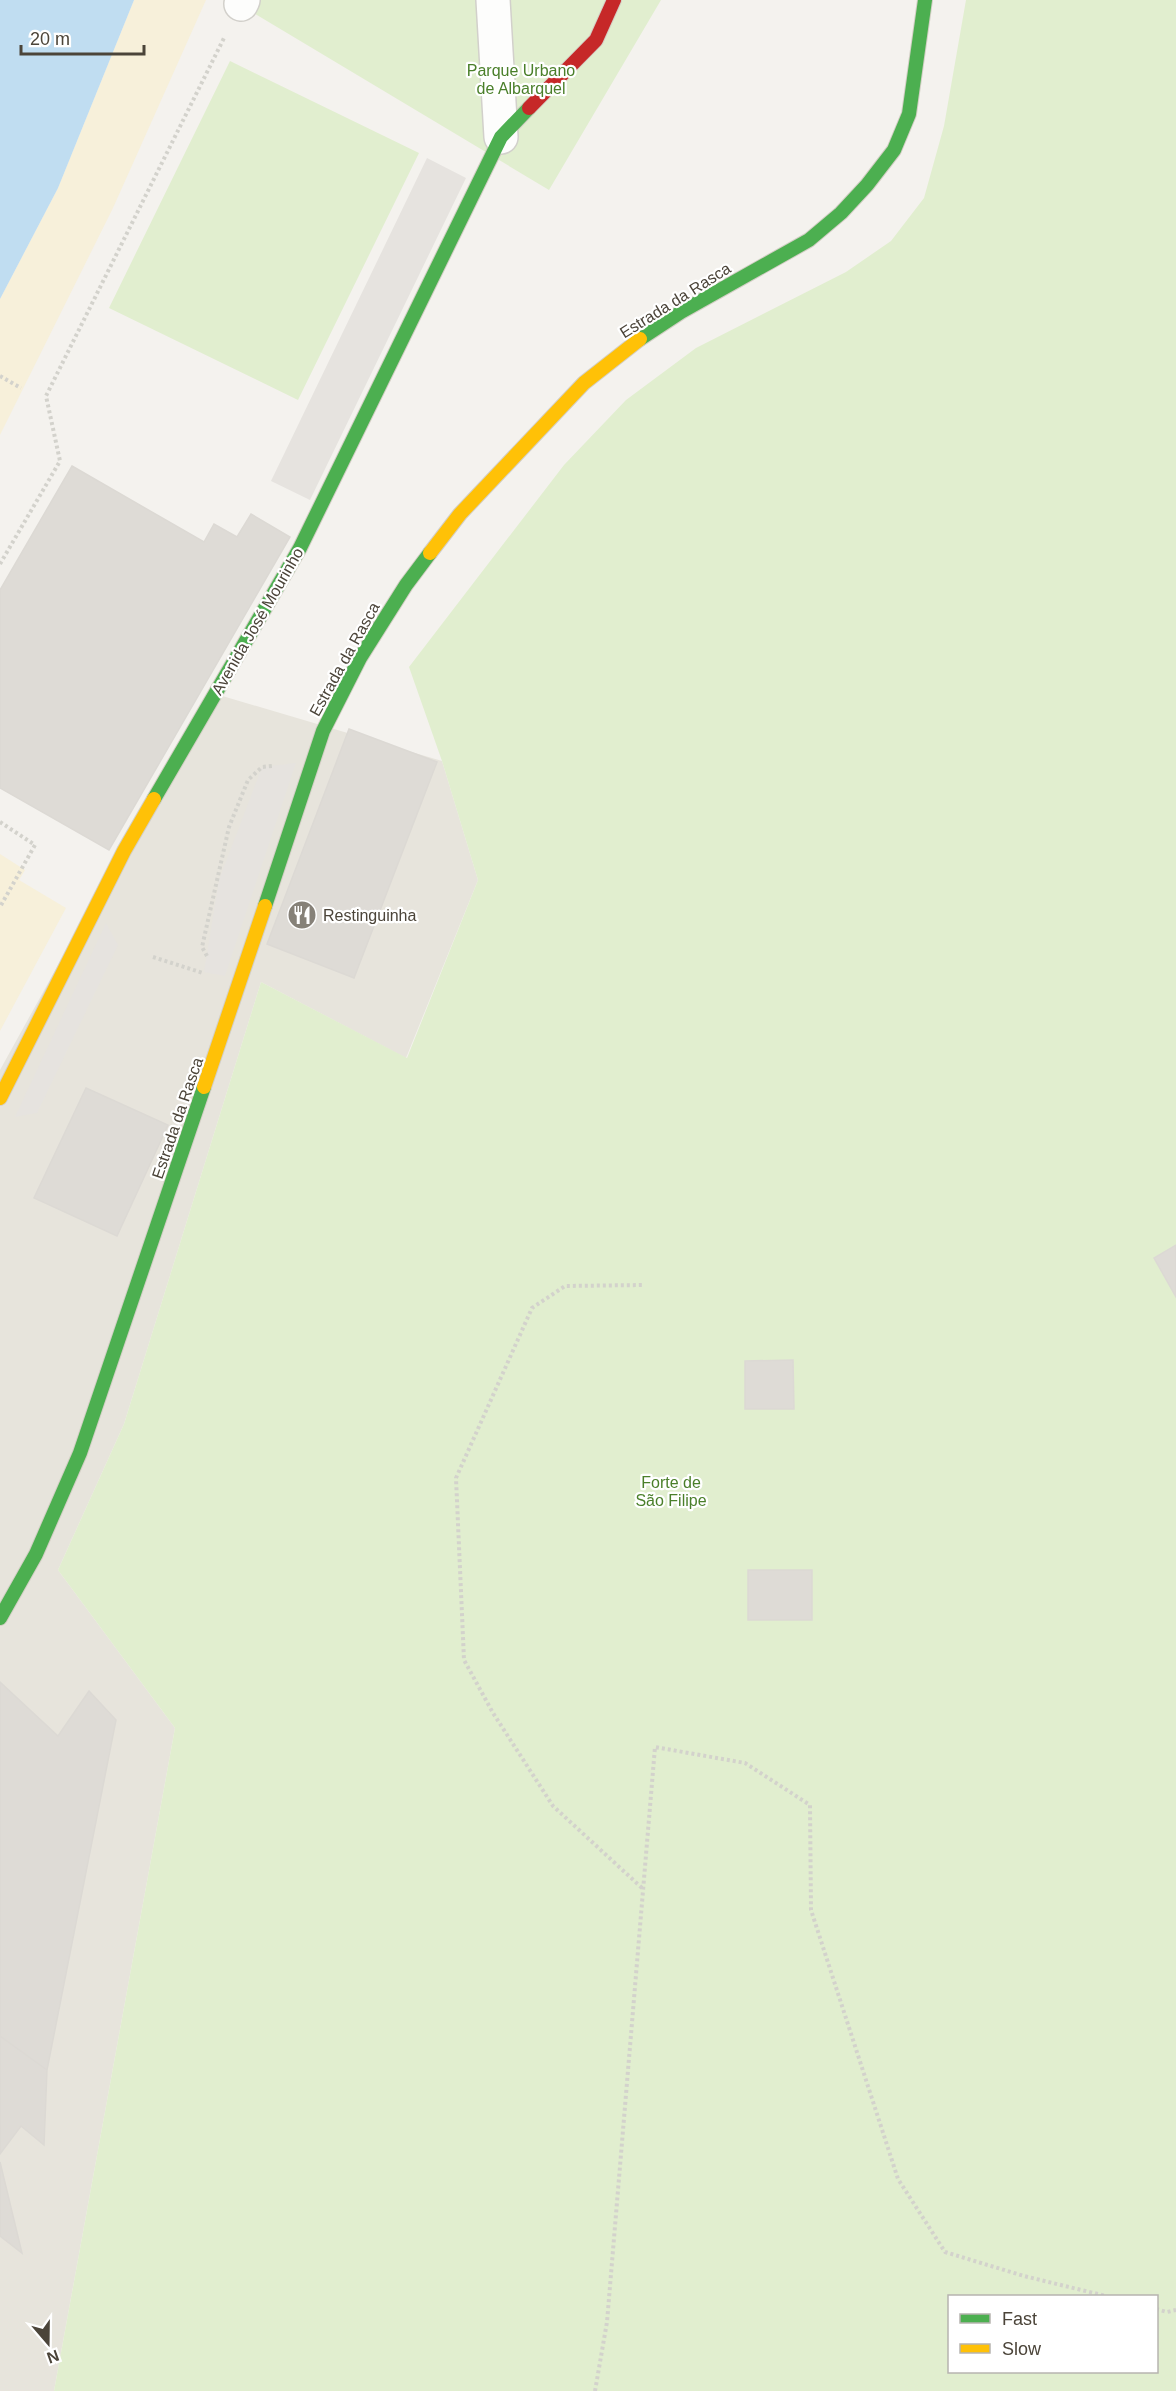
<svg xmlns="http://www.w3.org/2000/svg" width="1176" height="2391" viewBox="0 0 1176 2391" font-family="Arial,sans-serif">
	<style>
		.residential { fill: #e7e4dc }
		.green { fill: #e1eecf; fill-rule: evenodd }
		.sand { fill: #f7f0da }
		.parking { fill: #e6e3df }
		.water { fill: #c0ddf1 }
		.building { fill: #dedbd6; stroke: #dcd9d4; stroke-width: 1.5 }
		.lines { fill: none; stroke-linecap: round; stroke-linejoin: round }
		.street-casing { stroke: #d2d0cb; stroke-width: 36 }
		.fast-casing { stroke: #d3cfc5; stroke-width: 16 }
		.slow-casing { stroke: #d3cfc5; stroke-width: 16 }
		.jam-casing { stroke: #d3cfc5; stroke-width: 16 }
		.path { stroke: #d3d2cc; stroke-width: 4; stroke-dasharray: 3 3; stroke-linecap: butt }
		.street { stroke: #fdfdfc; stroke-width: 33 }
		.fast { stroke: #4caf50; stroke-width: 14 }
		.slow { stroke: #ffc107; stroke-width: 14 }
		.jam { stroke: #c62828; stroke-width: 14 }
		.labels { text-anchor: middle; stroke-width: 4.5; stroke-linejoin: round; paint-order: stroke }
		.park-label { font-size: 16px; fill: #4a7f2a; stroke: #fff }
		.street-label { font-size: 16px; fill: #4b4439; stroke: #fff }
		.poi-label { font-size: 16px; fill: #4b4439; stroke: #fff; text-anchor: start }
	</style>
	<rect width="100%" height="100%" fill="#f4f2ee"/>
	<path class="residential" d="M209,692L442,761L478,880L406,1058L261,982L124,1424L58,1570L175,1728L54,2391H0V1070Z"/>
	<path class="green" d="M232,0H661L549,190Z
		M966,0H1176V2391H54L175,1728L58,1570L124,1424L261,982L407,1058L478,880L442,761L409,667L564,465L626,400L696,348L846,272L891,241L924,198L944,126ZM950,2296H1156V2372H950Z
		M230,61L419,153L298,400L109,308Z"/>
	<path class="sand" d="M134,0H206L113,208L0,435V299L58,188Z
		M0,854L25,870L19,880L66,908L0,1031Z"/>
	<path class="parking" d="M427,158L466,178L310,500L271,481Z
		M296,763L225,976L204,972L219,880L262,767Z
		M106,923L118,945L37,1113L15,1117Z"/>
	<path class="water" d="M0,0H134L58,188L0,299Z"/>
	<path class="building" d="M72,466L204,542L214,524L237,537L251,514L290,537L109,850L0,788V590Z
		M349,729L437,762L354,978L267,944Z
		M86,1088L168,1125L117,1236L34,1198Z
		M1176,1245V1297L1154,1258Z
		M793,1360L794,1409H745V1361Z
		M748,1570H812V1620H748Z
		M0,1682L58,1736L89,1691L116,1720L47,2070L0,2036Z
		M0,2036L47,2070L44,2145L21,2126L0,2154Z
		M0,2162L22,2253L0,2236Z"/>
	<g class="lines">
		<g class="street-casing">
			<path id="street" d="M493,0L501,137
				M241,4L243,0"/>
		</g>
		<g class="fast-casing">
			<path id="fast" d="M640,339L681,312L809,240L841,213L867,185L894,150L909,114L925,0
				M154,799L300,548L501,137L529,108
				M265,906L323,731L360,658L406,585L430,553
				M0,1618L36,1554L80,1453L204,1087"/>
		</g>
		<g class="slow-casing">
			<path id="slow" d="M430,553L460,514L584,383L640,339
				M204,1087L265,906
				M0,1098L124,851L154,799"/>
		</g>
		<g class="jam-casing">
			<path id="jam" d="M529,108L596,40L614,0"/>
		</g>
		<path class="path" d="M0,376L21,388
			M0,564L60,461L46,396L225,36
			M0,822L35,845L0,907
			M207,956L202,947L229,827L248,780L262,767L272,766
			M153,957L203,973
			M642,1888L553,1806L493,1713L464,1660L456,1478L532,1308L565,1286L643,1285
			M1156,2309L1167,2312L1176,2310
			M595,2391L607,2322L655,1747L745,1763L810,1805L811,1910L898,2179L945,2252L1024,2276L1106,2296"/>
		<use href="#street" class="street"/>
		<use href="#fast" class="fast"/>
		<use href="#slow" class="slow"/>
		<use href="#jam" class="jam"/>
	</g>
	<defs>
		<g id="restaurant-disc" transform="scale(1.5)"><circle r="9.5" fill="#868178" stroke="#fff"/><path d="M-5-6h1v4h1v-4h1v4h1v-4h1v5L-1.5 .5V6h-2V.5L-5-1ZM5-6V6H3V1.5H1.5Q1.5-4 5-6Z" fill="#fff"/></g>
	</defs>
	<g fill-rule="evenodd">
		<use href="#restaurant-disc" x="302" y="915"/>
	</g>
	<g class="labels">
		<g class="park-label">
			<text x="521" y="76">Parque Urbano<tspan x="521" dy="18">de Albarquel</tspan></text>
			<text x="671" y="1488">Forte de<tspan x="671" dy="18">São Filipe</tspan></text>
		</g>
		<g class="street-label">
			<text transform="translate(675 300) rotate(-32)" y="6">Estrada da Rasca</text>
			<text transform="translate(257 621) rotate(-60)" y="6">Avenida José Mourinho</text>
			<text transform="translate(344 659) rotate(-61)" y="6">Estrada da Rasca</text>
			<text transform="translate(177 1118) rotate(-71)" y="6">Estrada da Rasca</text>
		</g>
		<g class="poi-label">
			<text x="323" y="921">Restinguinha</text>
		</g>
	</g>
	<rect x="948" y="2295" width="210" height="78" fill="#ffffff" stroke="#b7b4b0" stroke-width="1.5"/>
	<rect x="960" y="2314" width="30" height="9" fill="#4caf50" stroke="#b7b4b0" stroke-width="1.5"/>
	<text x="1002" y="2325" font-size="18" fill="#4b4439">Fast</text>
	<rect x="960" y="2344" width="30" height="9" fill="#ffc107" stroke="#b7b4b0" stroke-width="1.5"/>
	<text x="1002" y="2355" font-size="18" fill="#4b4439">Slow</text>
	<g transform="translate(48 2343) rotate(160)" stroke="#ffffff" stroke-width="4.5" paint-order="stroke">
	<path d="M0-4.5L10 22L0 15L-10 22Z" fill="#4b4439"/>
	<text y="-9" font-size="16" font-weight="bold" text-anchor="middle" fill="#4b4439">N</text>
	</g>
	<path d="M21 45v9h123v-9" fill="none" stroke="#4b4439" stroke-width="3"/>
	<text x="30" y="45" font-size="18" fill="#4b4439" stroke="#ffffff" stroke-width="4.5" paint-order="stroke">20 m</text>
</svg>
